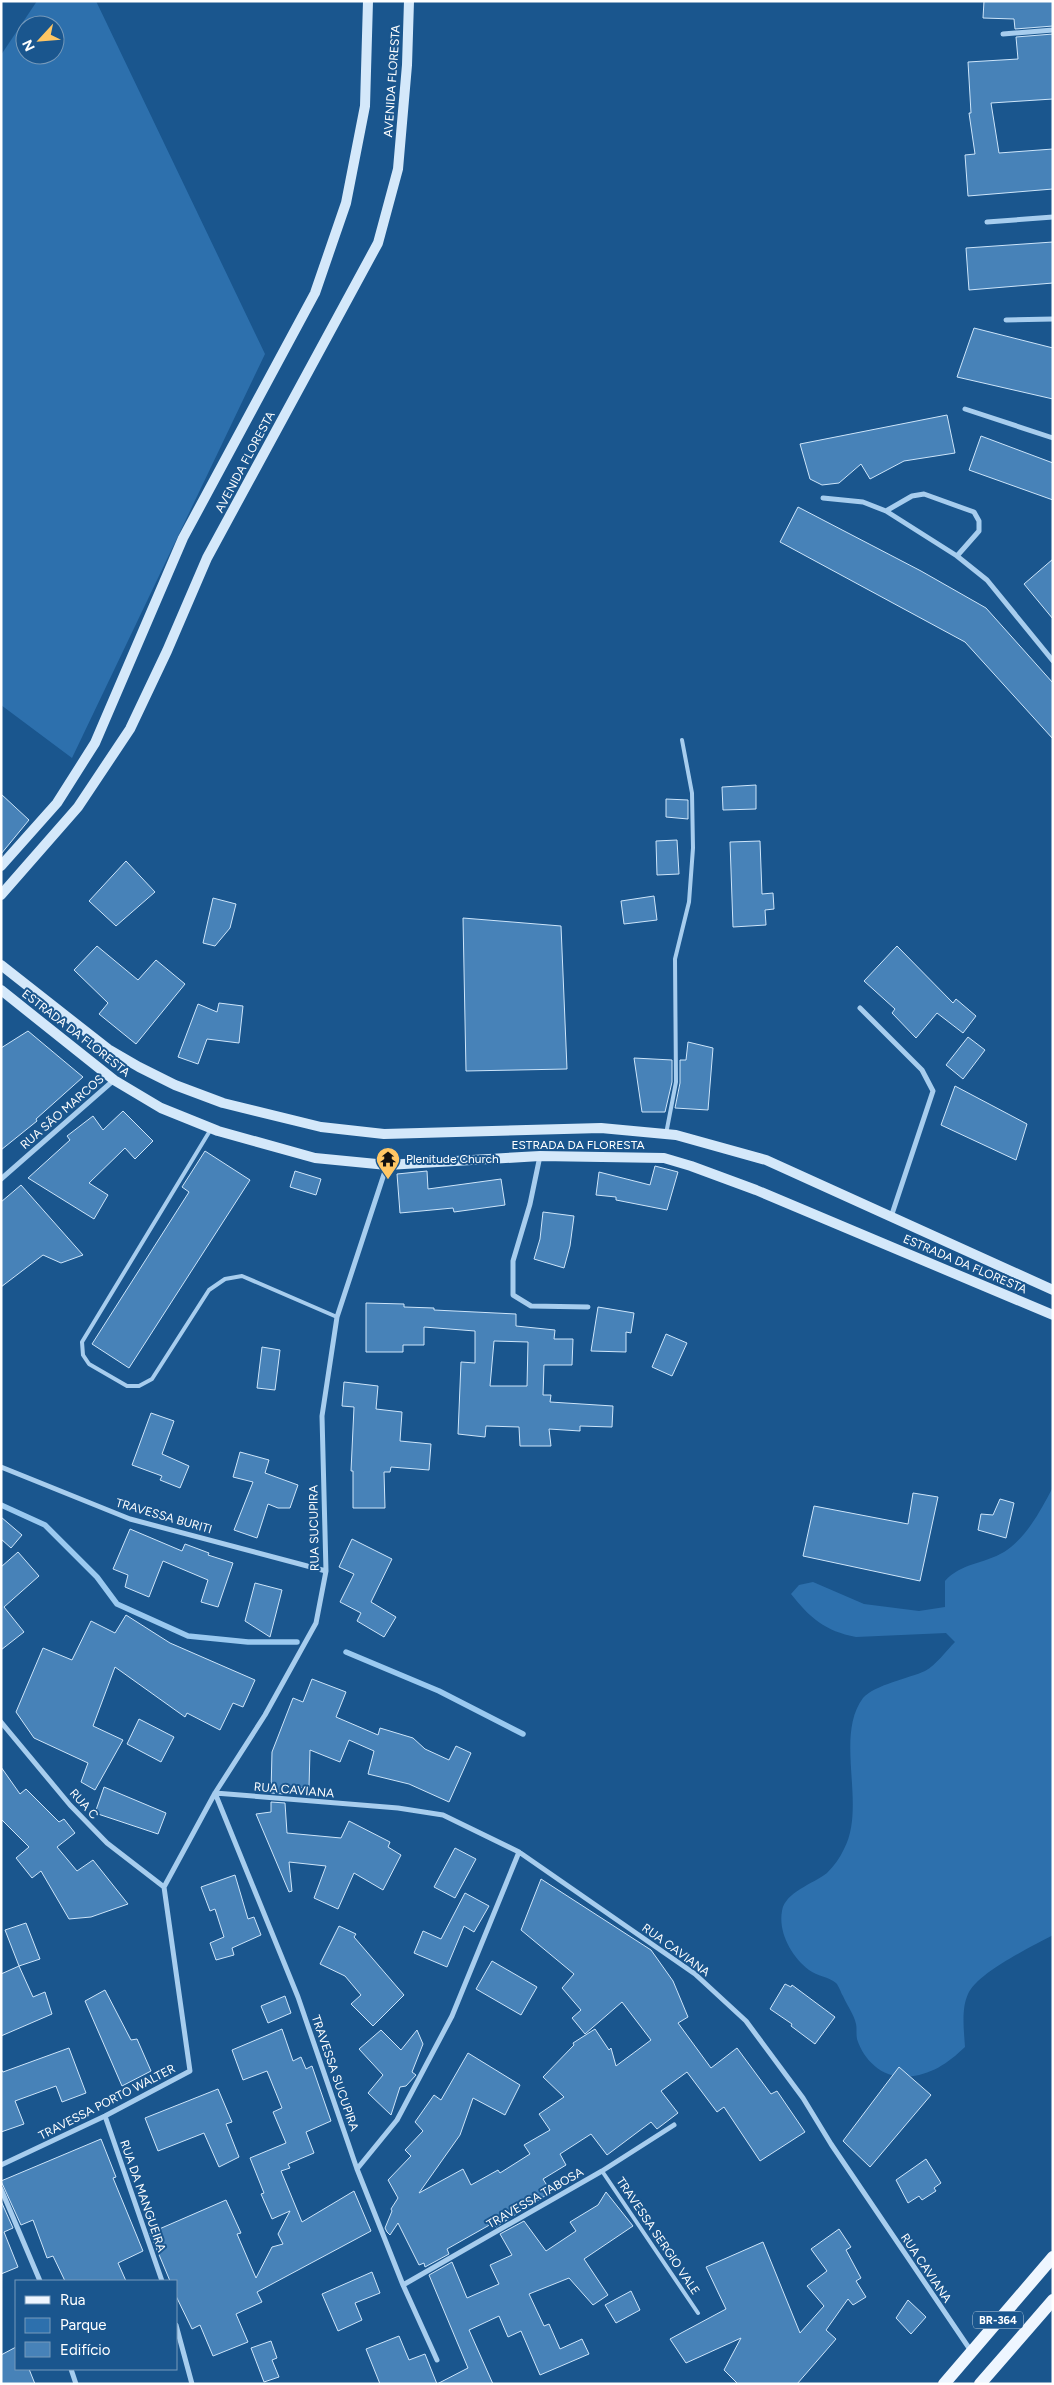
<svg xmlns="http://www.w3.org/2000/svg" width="1054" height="2385" viewBox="0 0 1054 2385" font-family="Figtree,sans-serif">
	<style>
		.green { fill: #2d70ad; fill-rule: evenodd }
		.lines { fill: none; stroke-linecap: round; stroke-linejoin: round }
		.stream { stroke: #9ac9f0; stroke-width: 5.5 }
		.building { fill: #4782b8; stroke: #cde5fa; fill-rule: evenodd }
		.lane { stroke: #a7cdee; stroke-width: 4 }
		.street { stroke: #a7cdee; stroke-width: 5 }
		.secondary { stroke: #d4e8fa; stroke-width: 10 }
		.primary { stroke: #eef6ff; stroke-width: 12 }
		.labels { text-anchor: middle; stroke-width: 4; stroke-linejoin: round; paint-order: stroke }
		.shield { fill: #1a568e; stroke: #baccdd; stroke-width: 1 }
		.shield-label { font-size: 11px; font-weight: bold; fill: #fff }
		.street-label { font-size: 12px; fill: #fff; stroke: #1a568e }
		.poi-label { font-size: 12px; fill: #fff; stroke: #1a568e; text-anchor: start }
	</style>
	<rect width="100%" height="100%" fill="#1a568e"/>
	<path class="green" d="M37,1H96L265,354L72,758L1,705V55ZM25,25H55V55H25Z
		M1053,1487V1935C1031,1947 978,1972 968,1994C961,2009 964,2031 965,2047C947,2064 931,2075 906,2077C883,2078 864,2061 857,2039C856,2034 857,2028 856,2024C854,2015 847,2005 843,1996C841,1993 839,1986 836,1983C829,1977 817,1976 809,1970C792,1957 778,1933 782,1911C785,1892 813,1884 827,1873C834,1866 840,1858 844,1849C867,1806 834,1737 863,1698C874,1685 910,1678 925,1671C936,1665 946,1651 955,1642L946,1633L856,1637C825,1631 810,1618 791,1594L799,1585L813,1582L864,1604L919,1611L945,1607V1581C961,1563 984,1564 1004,1552C1027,1537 1041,1510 1053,1487Z"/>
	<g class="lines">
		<path class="stream" d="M1,1505L45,1525L97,1577L117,1604L188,1636L248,1642H297
			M346,1652L439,1691L523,1734"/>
	</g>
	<path class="building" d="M984,1H1053V26L1015,29L1014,19L983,18Z
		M1053,34V99L991,103L999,153L1053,149V189L968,196L965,155L975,154L969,113H971L968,62L1018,59L1016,37Z
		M1053,242V283L969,290L966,248Z
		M974,328L1053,348V399L957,377Z
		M947,415L955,453L904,461L870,479L861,464L839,483L822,485L810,479L800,444Z
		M981,436L1053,463V500L969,470Z
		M798,507L921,571L986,608L1053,683V739L965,642L780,542Z
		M1053,559V619L1024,584Z
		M756,785V809L723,810L722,787Z
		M1,794L29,820L1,854Z
		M666,799L688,800V819L666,817Z
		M677,840L679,874L657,875L656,841Z
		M760,841L762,894L773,893L774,909L765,910L766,925L733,927L730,842Z
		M126,861L155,892L116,926L89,901Z
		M654,896L657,920L624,924L621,901Z
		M213,898L236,904L230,928L215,946L203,943Z
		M463,918L561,926L567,1069L466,1071Z
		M97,946L138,980L156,960L185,984L136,1044L99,1014L108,1003L74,970Z
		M897,946L953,1003L956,999L976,1016L963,1033L937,1013L916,1038L892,1013L895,1009L864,981Z
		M219,1003L243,1006L239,1043L207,1039L198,1064L178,1057L198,1004L217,1012Z
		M28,1031L83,1077L36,1119L37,1121L1,1150V1048Z
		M968,1037L985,1050L963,1079L946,1065Z
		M688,1042L713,1048L708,1110L675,1108L680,1083V1060H686Z
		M634,1058L672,1060V1082L665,1112H642Z
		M955,1086L1027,1124L1016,1160L941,1125Z
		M123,1111L153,1141L135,1159L125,1148L89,1183L108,1195L94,1219L28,1178L70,1140L67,1136L93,1116L103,1130Z
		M205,1151L250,1180L129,1368L92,1344L189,1192L182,1187Z
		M655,1166L678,1172L667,1210L616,1200V1197L596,1195L599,1172L650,1185Z
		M295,1171L321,1179L316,1195L290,1187Z
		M427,1171L428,1189L501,1179L505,1205L454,1212L453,1208L400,1213L397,1174Z
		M21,1185L83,1255L61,1263L43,1255L1,1287V1202Z
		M543,1212L574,1216L570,1246L564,1268L534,1259L540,1239Z
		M366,1303L404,1304V1307L434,1308V1310L516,1314V1326L555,1330L554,1339H573L572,1365H544L543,1395H551L550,1402L613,1406L612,1427L580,1426V1431L549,1429L551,1446H520L519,1427L486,1426L485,1437L458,1434L461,1362L475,1363V1331L424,1327V1345H403V1352H366ZM494,1341L528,1342L527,1386H490Z
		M598,1307L634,1313L631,1333L626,1332V1352L591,1351Z
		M666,1334L687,1343L672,1376L652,1367Z
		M262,1347L280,1350L275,1390L257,1388Z
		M344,1382L378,1386L376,1409L402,1412L400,1441L431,1444L429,1470L391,1467L390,1472H384L385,1508H353V1471H351L354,1407L342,1406Z
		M151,1413L174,1421L162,1454L189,1466L180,1488L160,1480L162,1476L132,1465Z
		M240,1452L269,1460L265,1473L298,1485L290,1508H278L268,1504L257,1538L234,1530L253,1482L233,1477Z
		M913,1493L938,1497L920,1581L803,1556L814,1506L908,1524Z
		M1000,1499L1014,1503L1006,1538L978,1530L981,1514L993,1515Z
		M1,1517L22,1535L11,1548L1,1539Z
		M130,1529L182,1551L185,1544L209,1553L208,1555L233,1563L218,1607L201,1602L208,1580L163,1561L149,1597L125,1587L128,1575L113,1569Z
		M352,1539L392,1559L371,1602L396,1617L384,1637L357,1621L361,1613L340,1602L354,1574L339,1567Z
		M18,1552L39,1576L4,1607L24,1632L1,1650V1567Z
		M255,1583L282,1590L270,1637L245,1621Z
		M126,1615L170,1643L255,1680L243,1707L233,1703L220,1730L187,1713L185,1717L115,1667L93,1726L123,1740L95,1790L81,1782L88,1763L34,1738L16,1712L43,1648L72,1660L91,1621L115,1633Z
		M312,1679L346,1692L336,1717L378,1735L380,1728L413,1738L425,1749L449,1760L456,1746L471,1753L449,1802L409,1784L368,1774L374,1751L349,1740L340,1762L310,1750L309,1788L283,1787L284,1794L271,1793L272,1752L293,1698L303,1702Z
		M139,1719L174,1737L161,1762L127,1744Z
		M1,1767L20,1794L26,1789L59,1822L64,1819L75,1833L57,1847L77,1871L93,1860L128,1904L91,1917L69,1919L41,1871L32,1878L16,1858L29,1847L1,1819Z
		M104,1787L166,1813L158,1834L95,1813Z
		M271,1802L285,1803L287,1833L341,1838L349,1821L390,1842L388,1847L401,1855L383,1890L354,1873L338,1909L314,1898L326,1866L289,1862L292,1891L289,1892L256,1814L271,1812Z
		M455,1848L476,1859L455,1898L434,1887Z
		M235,1875L248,1919L254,1917L261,1935L232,1948L234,1955L216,1960L210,1943L224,1937L215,1909L210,1911L201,1887Z
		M541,1879L651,1950L673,1981L688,2017L678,2023L711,2068L737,2048L771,2094L777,2091L805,2132L760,2161L724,2107L717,2112L687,2072L661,2091L678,2113L657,2129L651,2122L607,2155L591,2134L560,2154L566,2165L543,2179L551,2192L496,2227L493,2223L447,2249L449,2254L425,2267L424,2263L419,2265L398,2223L390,2235L387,2232L385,2228L392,2211L391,2209L398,2198L388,2180L411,2156L405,2150L423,2131L415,2122L434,2095L441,2100L468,2053L520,2085L505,2115L473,2098L460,2135L419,2193L463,2169L471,2185L498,2170L500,2173L530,2154L524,2145L550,2130L539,2114L564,2097L543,2077L574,2045L573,2043L595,2029L609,2050L611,2048L616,2066L651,2040L622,2002L585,2034L572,2018L581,2010L562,1988L574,1974L521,1930Z
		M465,1893L489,1906L474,1932L464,1926L447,1967L414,1953L423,1931L441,1939Z
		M26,1923L40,1959L19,1966L5,1930Z
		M339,1926L356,1934L354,1937L404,1995L373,2026L351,2004L361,1995L345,1976L320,1964Z
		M492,1961L537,1987L521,2015L476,1989Z
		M19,1966L33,1997L45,1992L52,2014L1,2036V1974Z
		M785,1984L791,1987L792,1985L835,2017L815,2044L791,2026L792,2024L770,2009Z
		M105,1990L131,2040L137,2039L151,2071L122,2086L85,2001Z
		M285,1996L291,2013L268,2023L261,2006Z
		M282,2029L293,2061L301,2057L306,2069L312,2066L331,2121L306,2132L314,2153L288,2164L290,2168L281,2171L302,2222L354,2191L371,2231L257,2292L262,2302L236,2314L248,2342L213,2356L200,2325L192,2329L176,2296V2281H170L150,2233L226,2200L241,2233L237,2234L256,2278L272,2247L283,2244L278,2234L290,2211L272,2219L261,2194L264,2193L250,2158L286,2143L273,2112L282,2108L267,2071L243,2080L232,2050Z
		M381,2030L401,2050L417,2030L423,2044L412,2072L416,2075L406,2086L400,2087L391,2115L368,2093L383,2075L359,2049Z
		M69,2048L86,2093L62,2102L56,2086L15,2101L24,2124L1,2132V2069L3,2072Z
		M899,2067L931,2095L870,2167L843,2141Z
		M218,2089L232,2122L226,2124L239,2157L219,2167L204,2133L158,2151L145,2118Z
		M101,2139L116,2177L113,2178L143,2251L118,2263L126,2281H65L53,2256L47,2258L33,2220L21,2225L1,2181Z
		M926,2159L941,2183L934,2188L936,2191L922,2200L919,2196L908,2203L896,2180Z
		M606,2192L633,2226L584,2259L608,2295L593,2305L569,2278L529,2294L544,2326L549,2324L560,2349L582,2339L589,2354L540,2375L521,2331L508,2337L499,2316L469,2330L493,2384H380L366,2349L399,2336L409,2360L425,2354L437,2384L468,2368L429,2275L452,2262L467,2298L499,2284L490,2265L512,2255L500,2234L524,2221L546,2251L576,2231L570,2222L598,2205Z
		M1,2201L13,2228L4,2232L18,2267L1,2274Z
		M839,2229L851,2247L846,2250L861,2278L856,2281L866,2297L853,2305L848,2299L826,2330L836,2339L797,2384H738L724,2370L741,2338L686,2363L670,2339L726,2309L706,2267L763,2242L800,2333L824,2306L807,2286L827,2271L811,2249Z
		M372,2272L380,2293L355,2303L362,2320L338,2331L322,2294Z
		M631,2291L640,2310L616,2323L605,2305Z
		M908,2300L926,2317L911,2334L896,2318Z
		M271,2341L277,2358L272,2360L279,2377L264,2382L251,2348Z
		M16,2347V2369H29L35,2384H1V2355Z"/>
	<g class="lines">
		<path class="lane" d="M211,1129L82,1342L83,1355L89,1364L127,1386H139L152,1379L209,1290L225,1279L242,1276L337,1317
			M666,1134L676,1082L675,959L689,902L693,848L692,793L682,740
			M602,2171L698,2313"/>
		<path class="street" d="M1003,34L1053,30
			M987,222L1053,217
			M1006,320L1053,319
			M965,409L1053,438
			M823,498L863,502L886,511L957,556L987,580L1053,661
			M886,511L912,496L924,494L974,512L979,521V531L957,556
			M860,1008L922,1070L933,1091L891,1217
			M540,1156L530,1204L513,1261V1295L531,1306L588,1307
			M1,1179L114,1080
			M1,1467L130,1519L326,1571
			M1,1722L70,1805L107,1843L164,1887
			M164,1887L215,1793L265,1715L316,1623L326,1571L322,1416L337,1317L387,1165
			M105,2116L162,2281
			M1,2165L105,2116L190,2071L164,1887
			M357,2169L397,2120L452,2016L519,1852
			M1,2189L40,2281
			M403,2285L602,2171L674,2125
			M176,2325L192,2384
			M437,2360L403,2285L357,2169L298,1997L215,1793L398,1808L443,1815L519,1852L695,1974L746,2021L803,2098L831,2144L971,2351
			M71,2369L76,2384"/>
		<path class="secondary" d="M1,866L57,803L95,743L183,538L315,293L346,203L365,106L368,1
			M1,895L78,807L130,729L167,651L207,558L378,243L398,169L407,65L409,1
			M1,965L108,1049L139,1067L175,1085L223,1103L321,1127L384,1134L601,1128L676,1135L766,1160L1053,1290
			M1,990L114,1080L161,1108L218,1131L315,1158L387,1165L540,1156L664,1158L691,1166L756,1190L1053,1315"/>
		<path class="primary" d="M944,2384L1053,2257
			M980,2384L1053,2300"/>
	</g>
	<defs>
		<g id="temple-pin" transform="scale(1.25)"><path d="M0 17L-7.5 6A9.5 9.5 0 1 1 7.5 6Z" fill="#ffc664" stroke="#1a568e"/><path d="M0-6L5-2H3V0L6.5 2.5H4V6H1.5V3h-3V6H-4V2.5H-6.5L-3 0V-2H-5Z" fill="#111"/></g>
	</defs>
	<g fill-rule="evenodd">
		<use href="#temple-pin" x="388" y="1159"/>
	</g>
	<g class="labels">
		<rect class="shield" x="973" y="2311.5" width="50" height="17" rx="4"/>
		<g class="shield-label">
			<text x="998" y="2324">BR-364</text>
		</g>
		<g class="street-label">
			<text transform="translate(392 81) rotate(-86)" y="4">AVENIDA FLORESTA</text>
			<text transform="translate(245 462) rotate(-62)" y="4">AVENIDA FLORESTA</text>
			<text transform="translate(76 1033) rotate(38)" y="4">ESTRADA DA FLORESTA</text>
			<text transform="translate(62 1112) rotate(-41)" y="4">RUA SÃO MARCOS</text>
			<text x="578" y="1149">ESTRADA DA FLORESTA</text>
			<text transform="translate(965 1264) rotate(23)" y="4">ESTRADA DA FLORESTA</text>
			<text transform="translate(164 1516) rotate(16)" y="4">TRAVESSA BURITI</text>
			<text transform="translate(314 1528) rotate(-91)" y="4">RUA SUCUPIRA</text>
			<text transform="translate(294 1790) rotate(5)" y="4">RUA CAVIANA</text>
			<text transform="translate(84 1804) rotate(48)" y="4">RUA C</text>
			<text transform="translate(676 1950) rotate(36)" y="4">RUA CAVIANA</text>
			<text transform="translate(335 2073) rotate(71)" y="4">TRAVESSA SUCUPIRA</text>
			<text transform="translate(107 2102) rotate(-27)" y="4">TRAVESSA PORTO WALTER</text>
			<text transform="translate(143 2196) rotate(71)" y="4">RUA DA MANGUEIRA</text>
			<text transform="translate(535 2198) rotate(-30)" y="4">TRAVESSA TABOSA</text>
			<text transform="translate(658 2236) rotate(56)" y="4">TRAVESSA SERGIO VALE</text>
			<text transform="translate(926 2268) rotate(56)" y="4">RUA CAVIANA</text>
		</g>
		<g class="poi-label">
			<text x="406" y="1163">Plenitude Church</text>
		</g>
	</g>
	<rect width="1054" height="2385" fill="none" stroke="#ffffff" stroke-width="5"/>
	<rect x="15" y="2280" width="162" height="90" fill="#1a568e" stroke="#769abb"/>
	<rect x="25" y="2296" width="25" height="8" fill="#eef6ff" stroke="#769abb"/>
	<text x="60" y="2305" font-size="15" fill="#ffffff">Rua</text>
	<rect x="25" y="2318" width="25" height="15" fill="#2d70ad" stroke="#769abb"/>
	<text x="60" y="2330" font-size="15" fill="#ffffff">Parque</text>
	<rect x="25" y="2342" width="25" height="15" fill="#4782b8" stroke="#769abb"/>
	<text x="60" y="2355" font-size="15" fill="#ffffff">Edifício</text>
	<g transform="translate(40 40) rotate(244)"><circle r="24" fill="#1a568e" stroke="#769abb"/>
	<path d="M0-4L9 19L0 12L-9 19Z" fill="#ffc664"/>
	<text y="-8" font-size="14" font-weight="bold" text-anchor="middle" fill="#ffffff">N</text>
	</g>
</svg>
